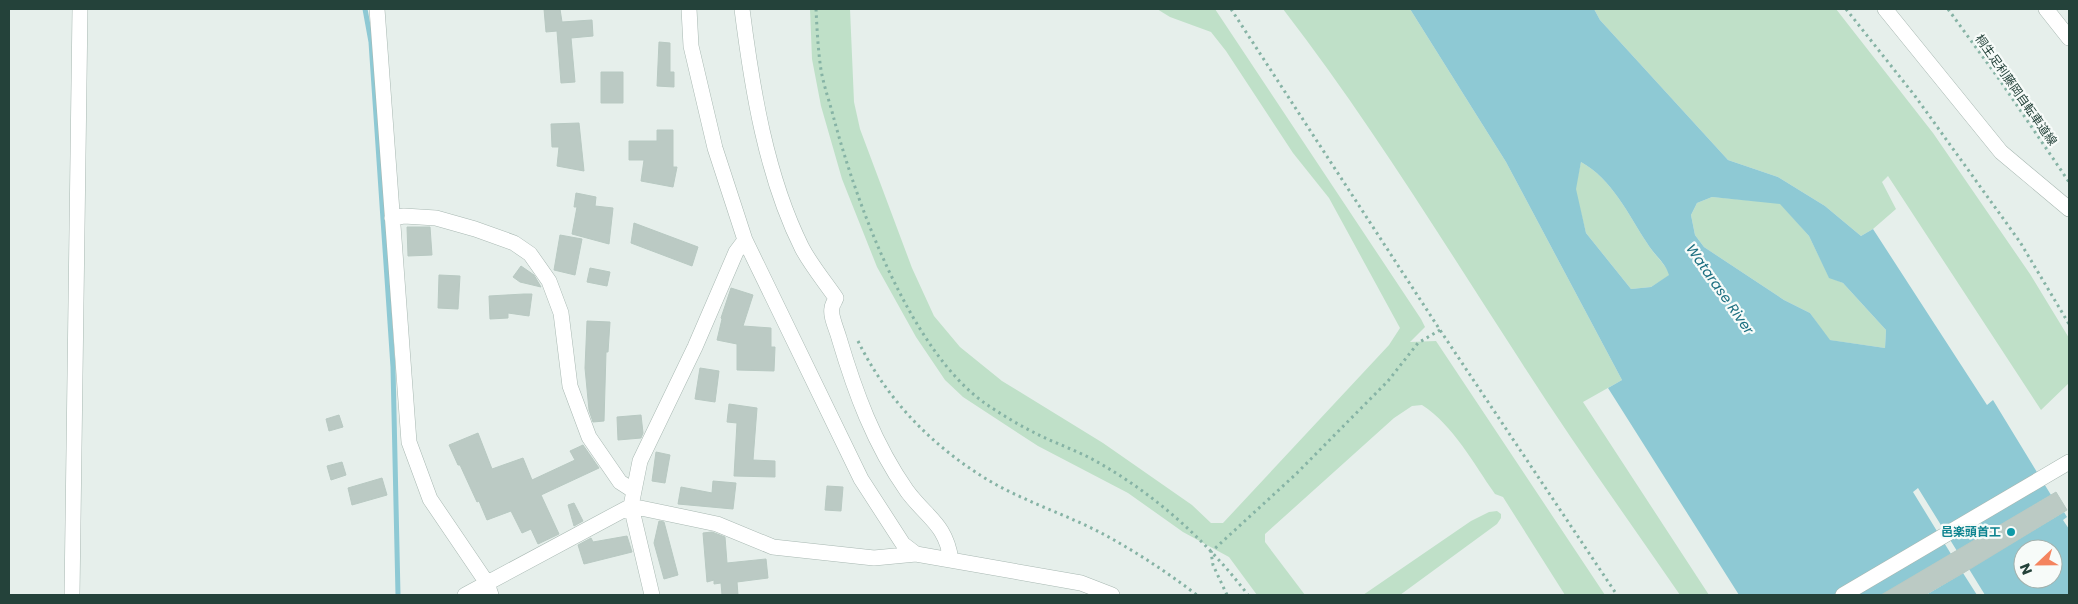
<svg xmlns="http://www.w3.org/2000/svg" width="2078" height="604" viewBox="0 0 2078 604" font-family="Poppins,'Noto Sans JP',sans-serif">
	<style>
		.green { fill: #bfe0c8 }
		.water { fill: #8ec9d4; fill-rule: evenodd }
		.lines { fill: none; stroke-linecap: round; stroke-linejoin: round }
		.stream { stroke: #8ec9d4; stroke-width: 5 }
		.building { fill: #bbcac4; stroke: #b8c9c2 }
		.minor-casing { stroke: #a8b8b2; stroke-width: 16 }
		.path { stroke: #86b3a5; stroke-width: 3; stroke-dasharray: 2.5 4; stroke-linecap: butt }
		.minor { stroke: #fff; stroke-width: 15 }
		.culture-dot { fill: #0f9aa8; stroke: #f7fbf9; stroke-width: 2 }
		.labels { text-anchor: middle; stroke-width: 4.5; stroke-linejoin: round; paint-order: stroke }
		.street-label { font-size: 12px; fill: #24423a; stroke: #f7fbf9 }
		.culture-label { font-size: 12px; font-weight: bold; fill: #0d838f; stroke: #f7fbf9; text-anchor: end }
		.water-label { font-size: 14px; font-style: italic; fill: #1c6f80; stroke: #f7fbf9 }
	</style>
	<rect width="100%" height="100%" fill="#e6efeb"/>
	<path class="green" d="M810,9H850L854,102L860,129L912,268L934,316L960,347L1002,381L1103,443L1192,505L1211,523H1223L1389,345L1400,328L1329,198L1293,153L1226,51L1211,32L1170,17L1157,9H1215L1421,319L1425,327L1410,342L1436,341L1605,595H1565L1503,497L1495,494C1473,463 1454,426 1422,405L1412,406L1394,418L1265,534V542L1305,595H1257L1229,557L1183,532L1128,493L1038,446L963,397L945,380L916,337L877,267L842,179L821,106L812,59Z
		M1283,9H1410L1506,162L1622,380L1583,402L1709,595H1680C1625,515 1568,436 1516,354C1440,237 1368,119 1283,9Z
		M1594,9H1836L1933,133L2030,274L2069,338V383L2041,410L1888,176L1882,182L1896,209L1873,229L1861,236L1825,206L1778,177L1728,160L1600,20Z
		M1581,162C1612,179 1628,214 1647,243C1654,255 1664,262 1670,275L1651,287L1631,289L1586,233L1575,189Z
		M1712,197L1780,203L1809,236L1829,277L1843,283L1886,330L1885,348L1829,340L1810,313L1784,300L1704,247L1695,235L1691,215L1697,203Z
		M1497,511L1501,514V518L1497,524L1400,595H1363L1471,521L1489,512Z"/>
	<path class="water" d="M1410,9H1594L1600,20L1728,160L1778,177L1825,206L1861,236L1873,229L1987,405L1993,400L2051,495L1957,551L1918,488L1913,492L1951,554L1882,595H1739L1608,388L1622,380L1506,162ZM1581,162C1612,179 1628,214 1647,243C1654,255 1665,262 1669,275L1651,287L1631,289L1586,233L1576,189ZM1712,197L1780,204L1809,236L1829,278L1843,283L1886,330L1885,348L1830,340L1810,313L1784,300L1704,247L1695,235L1691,215L1697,203Z
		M2064,512L2067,517L2063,520L2069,529V595H1985L1969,569ZM2023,549H2053V579H2023Z
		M1963,573L1977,595H1926Z"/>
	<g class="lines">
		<path class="stream" d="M365,9L371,42L393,367L398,595"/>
	</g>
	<path class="building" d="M544,9H560L562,22L592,20L593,36L571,38L575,82L561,83L557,31L546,32Z
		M659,42L670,43V72H674V87L657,86Z
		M601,72H623V103H601Z
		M579,123L584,171L557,166L559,147H552L551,124Z
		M657,130H673V167H677L673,187L641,181L644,160H629V141H657Z
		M576,193L596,197L595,206L613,208L609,244L572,234L577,207H574Z
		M634,223L698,247L692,266L631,243Z
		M407,227H430L432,255L408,256Z
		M560,235L582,239L575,275L554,270Z
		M521,266L534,275L541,287L520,282L513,277Z
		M590,268L610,272L607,286L587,282Z
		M439,275L460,276L458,309L438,308Z
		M731,288L753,295L743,326L771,328V347H775L774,371L737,370V344L717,340L722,319L721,318Z
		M524,294H532L529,316L508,313V318L490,319L489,296Z
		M587,321L610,322L608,352H606L604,421L593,422L589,410L585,368Z
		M700,368L719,371L715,402L695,399Z
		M729,404L757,408L753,460L775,461V477L734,476L737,423L727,422Z
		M339,415L343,427L329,431L326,419Z
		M641,415L643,433L641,438L618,440L617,417Z
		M478,433L492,469L523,458L532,480L575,460L570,451L583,445L599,468L541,495L559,534L538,544L531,529L522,533L511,511L487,520L479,501L477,502L460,465H458L449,445Z
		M656,452L670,455L665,483L652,481Z
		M342,462L346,475L331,480L327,466Z
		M382,478L387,495L352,505L348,488Z
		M713,481L736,483L733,509L678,504L681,487L712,493Z
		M827,486L843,487L841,511L825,510Z
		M2056,492L2067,510L1965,572L1925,595H1881Z
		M574,503L583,521L574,526L568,505Z
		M659,521L664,522L678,575L664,579L654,543Z
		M712,532L725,537L727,563L766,559L768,578L737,582L738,595H722L721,583L714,584V580L707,582L703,533Z
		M627,536L632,552L584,564L578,545L591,538L593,542Z"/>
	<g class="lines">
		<g class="minor-casing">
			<path id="minor" d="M377,9L409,442L430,499L487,583L491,595
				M689,9L691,46L715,148L745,240L861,479L903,544L916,554L1081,583L1112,595
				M742,9C752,88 766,176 802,248C811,265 825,282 836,298C835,301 832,305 832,308C830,316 837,330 839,338C855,392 874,444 907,491C927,518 946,524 951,560
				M1885,9L2001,152L2069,209
				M2046,9L2069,38
				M392,218L404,216L436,218L475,229L514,243L530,254L549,281L561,313L570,386L589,437L620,482L634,491
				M72,595L80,9
				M465,595L631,506L717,524L773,547L874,558L916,554
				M652,595L631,506L640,461L695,347L736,252L745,240
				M1843,595L2069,462"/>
		</g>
		<path class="path" d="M816,9C817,29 818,50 821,70C824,87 830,103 834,119C857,205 911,352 986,404C1001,414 1017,424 1033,432C1052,442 1073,449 1092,459C1154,493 1206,540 1248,595
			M1231,9L1440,330L1617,595
			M1846,9L1915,96L2020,242L2069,324
			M1948,9L1999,79L2069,182
			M858,341C887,400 932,446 988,480C1025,502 1068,515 1105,535C1138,553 1168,573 1197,595
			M1227,595L1213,565L1211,552L1296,474L1388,381L1418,343L1440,330"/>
		<use href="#minor" class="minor"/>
	</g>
	<circle class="culture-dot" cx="2011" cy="532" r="5"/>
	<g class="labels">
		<g class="street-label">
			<text transform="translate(2016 90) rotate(55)" y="4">桐生足利藤岡自転車道線</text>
		</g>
		<g class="culture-label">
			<text x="2001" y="536">邑楽頭首工</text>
		</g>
		<g class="water-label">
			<text transform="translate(1720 289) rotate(55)" y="5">Watarase River</text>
		</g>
	</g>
	<rect width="2078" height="604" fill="none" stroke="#24423a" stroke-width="20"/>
	<g transform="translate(2038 564) rotate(248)"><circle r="24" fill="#f7fbf9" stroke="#a3b1ad"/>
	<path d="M0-4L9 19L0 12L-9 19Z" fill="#f4845f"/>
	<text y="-8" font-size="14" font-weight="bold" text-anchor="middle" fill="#24423a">N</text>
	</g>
</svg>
